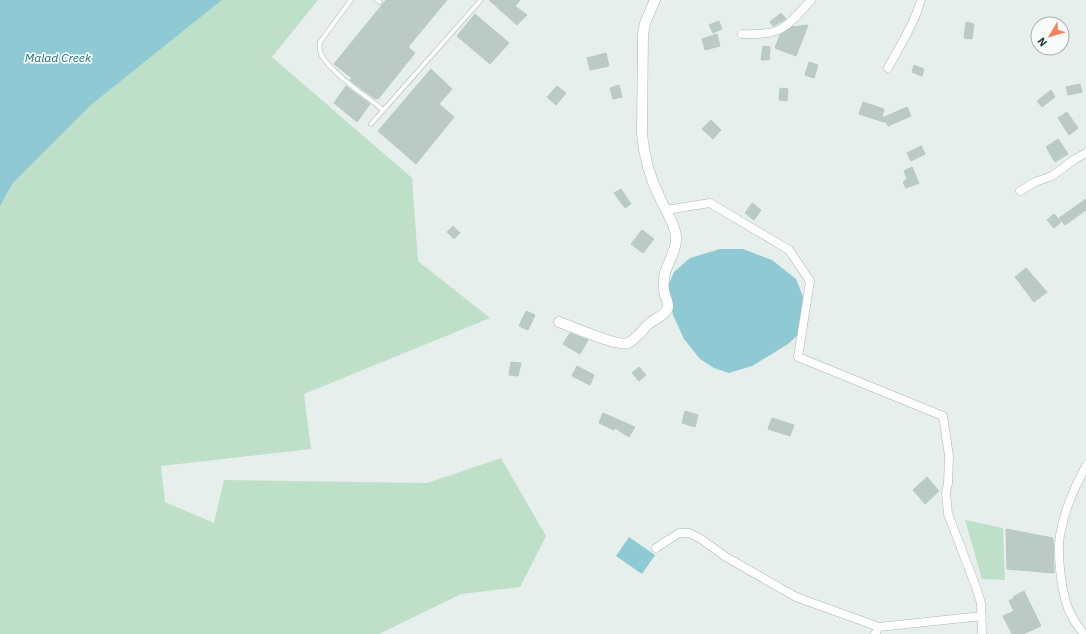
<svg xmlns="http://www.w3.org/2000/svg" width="1086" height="634" viewBox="0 0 1086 634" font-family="'IBM Plex Sans',sans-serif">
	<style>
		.green { fill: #bfe0c8 }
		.water { fill: #8ec9d4 }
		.building { fill: #bbcac4; stroke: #b8c9c2 }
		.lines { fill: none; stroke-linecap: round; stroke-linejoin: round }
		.service-casing { stroke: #a8b8b2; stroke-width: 5 }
		.minor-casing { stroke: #a8b8b2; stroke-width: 9 }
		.tertiary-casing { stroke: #a8b8b2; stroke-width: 11 }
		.service { stroke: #fff; stroke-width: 4 }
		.minor { stroke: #fff; stroke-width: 8 }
		.tertiary { stroke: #fff; stroke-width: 10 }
		.labels { text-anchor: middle; stroke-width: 3.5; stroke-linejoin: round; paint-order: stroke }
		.water-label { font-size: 12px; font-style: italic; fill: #1c6f80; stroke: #f7fbf9 }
	</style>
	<rect width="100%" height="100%" fill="#e6efeb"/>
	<path class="green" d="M222,0H318L272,57L412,178L418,261L490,318L304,394L311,449L161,466L165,502L214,523L224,480L427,483L501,458L546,536L520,587L461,594L379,634H0V206L13,183L91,105Z
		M965,520L1003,528L1005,580L982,579Z"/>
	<path class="water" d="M0,0H222L91,105L13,183L0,206Z
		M720,249H743L772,260L796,279L805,302L799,334L788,344L752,366L729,373L714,368L700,359L684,339L673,315L668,286L674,272L690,258Z
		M629,537L655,555L642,574L616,556Z"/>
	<path class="building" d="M386,0H447L408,47L415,53L378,99L376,98L375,99L350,80L352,78L334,64Z
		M489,0H520L515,6L527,15L517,25Z
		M781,13L786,19L773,26L770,22Z
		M475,14L509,43L490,64L457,36Z
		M719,21L722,29L713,33L709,25Z
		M966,22L974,24L972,39L964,38Z
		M808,25L796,56L775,48L780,35L792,27Z
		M717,34L720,46L705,50L702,39Z
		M763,46L770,47L769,60H761Z
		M606,53L609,66L590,70L587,58Z
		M809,62L818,65L814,78L805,75Z
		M914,65L924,69L922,76L912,72Z
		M431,69L452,89L439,104L454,117L416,164L378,131Z
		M1080,84L1082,92L1068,95L1066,87Z
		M619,85L622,97L613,99L610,88Z
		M346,86L370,104L357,122L334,103Z
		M557,86L566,93L556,105L547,97Z
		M780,88L788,89L787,101L779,100Z
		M1051,90L1055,97L1042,107L1037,101Z
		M863,102L884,109L882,118L907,107L911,116L888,126L887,123L859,114Z
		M1067,112L1078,128L1069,135L1058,118Z
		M711,120L721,130L713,139L702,129Z
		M1058,139L1068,154L1055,162L1046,147Z
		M921,146L925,154L911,161L907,153Z
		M912,167L919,183L906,188L903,182L907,179L904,171Z
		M621,189L631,204L625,208L614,193Z
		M1086,199V210L1065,225L1059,218Z
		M752,203L761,210L754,220L745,213Z
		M1054,214L1061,222L1054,228L1047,220Z
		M453,226L460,233L454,239L447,232Z
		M642,230L654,239L643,253L631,244Z
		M1026,268L1047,292L1034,302L1015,277Z
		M526,311L535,315L528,330L519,326Z
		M570,333L588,340L580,354L563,344Z
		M511,362L521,363L518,376L509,375Z
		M577,366L594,375L590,385L572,376Z
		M639,367L646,375L639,381L632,373Z
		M685,411L698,415L695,427L682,423Z
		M603,413L635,427L629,437L615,428L614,430L599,423Z
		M772,418L794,425L790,436L768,429Z
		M927,477L939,491L925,504L913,490Z
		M1006,529L1053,538L1054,573L1007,569Z
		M1024,591L1041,626L1023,634H1012L1003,616L1014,611L1009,601L1014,598L1013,597Z"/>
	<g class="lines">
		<g class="service-casing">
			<path id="service" d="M351,0L320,42C319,48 320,54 324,59C336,76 366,96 383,110
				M377,0L380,2
				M371,124L481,0"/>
		</g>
		<g class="minor-casing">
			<path id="minor" d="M742,34C781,36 786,28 811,0
				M888,68C900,46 914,24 921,0
				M1020,191L1035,182L1052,176L1075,159L1086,153
				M666,210L710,203L789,250L810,281L798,357L943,416L949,456L948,483L946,493L948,514L976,587L981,603L982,634
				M656,548L679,533H689L701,539L726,557L796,597L879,627L982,616
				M875,634L879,627
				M1084,634C1077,626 1072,618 1068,608C1061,590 1057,553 1060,535C1064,512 1075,486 1086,466"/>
		</g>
		<g class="tertiary-casing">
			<path id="tertiary" d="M559,322C571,326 618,347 628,343C634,341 644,328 650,323C656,318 666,315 668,307C669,301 664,296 664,290C663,286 664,281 664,278C666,262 680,248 675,231C672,220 665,209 660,198C650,178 644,157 642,134L643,34L645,23L655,0"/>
		</g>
		<use href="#service" class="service"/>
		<use href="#minor" class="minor"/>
		<use href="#tertiary" class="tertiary"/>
	</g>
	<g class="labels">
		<g class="water-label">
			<text x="58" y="62">Malad Creek</text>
		</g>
	</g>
	<g transform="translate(1050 36) rotate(232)"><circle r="19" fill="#f7fbf9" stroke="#a3b1ad"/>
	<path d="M0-3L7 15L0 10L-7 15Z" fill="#f4845f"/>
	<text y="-6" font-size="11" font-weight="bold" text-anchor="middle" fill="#24423a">N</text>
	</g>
</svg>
